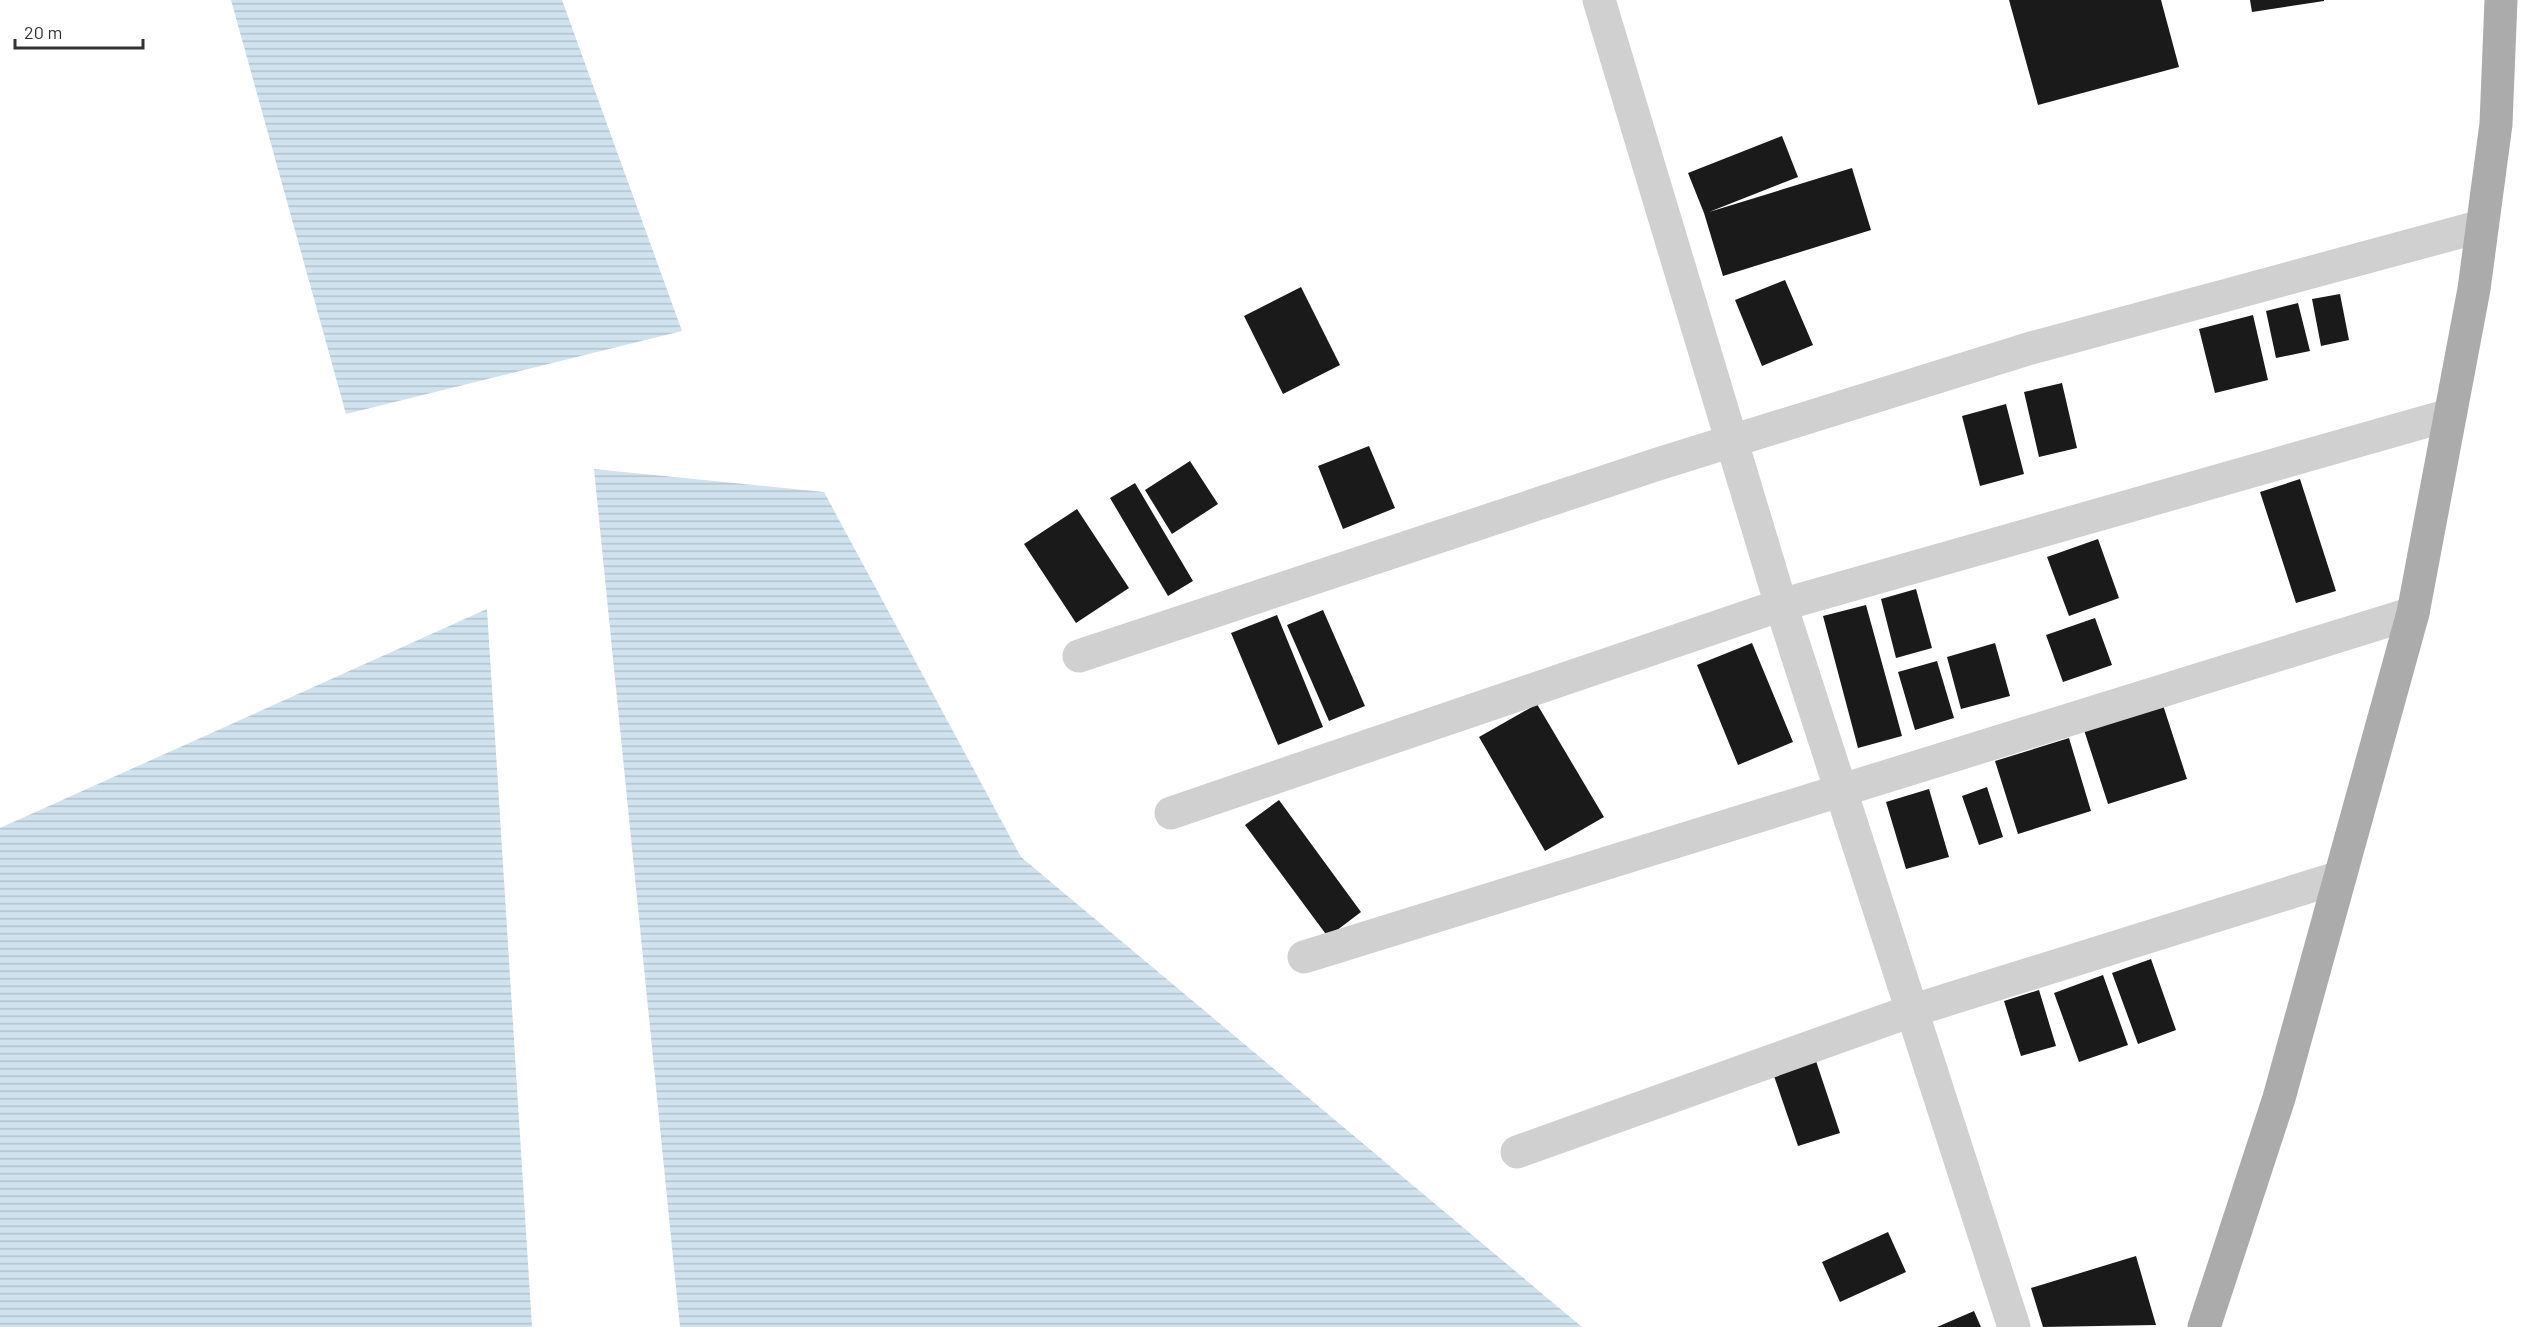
<svg xmlns="http://www.w3.org/2000/svg" width="2538" height="1327" viewBox="0 0 2538 1327" font-family="Barlow,sans-serif">
	<style>
		.water { fill: url(#water-rules) }
		.building { fill: #1a1a1a }
		.lines { fill: none; stroke-linecap: round; stroke-linejoin: round }
		.minor { stroke: #d0d0d0; stroke-width: 33 }
		.major { stroke: #ababab; stroke-width: 33 }
	</style>
	<defs>
		<pattern id="water-rules" width="6" height="5" patternUnits="userSpaceOnUse" patternTransform="scale(1.5)"><rect width="6" height="5" fill="#cfe2ee"/><path d="M0 2.5h6" fill="none" stroke="#b2c2cd"/></pattern>
	</defs>
	<rect width="100%" height="100%" fill="#fff"/>
	<path class="water" d="M231,0H562L682,331L346,414Z
		M594,469L824,492L1021,857L1582,1327H680Z
		M487,609L532,1327H0V828Z"/>
	<path class="building" d="M2009,0H2161L2179,67L2038,105Z
		M2250,0H2324V1L2252,12Z
		M1782,136L1798,177L1709,212L1852,168L1871,230L1723,276L1704,213L1688,173Z
		M1785,280L1813,345L1762,366L1735,300Z
		M1301,287L1340,365L1283,394L1244,316Z
		M2340,294L2349,340L2321,346L2312,299Z
		M2298,303L2310,351L2276,358L2266,311Z
		M2253,315L2268,380L2215,393L2199,329Z
		M2062,383L2077,448L2039,457L2024,392Z
		M2006,404L2024,474L1980,486L1962,416Z
		M1369,446L1395,508L1343,529L1318,466Z
		M1190,461L1218,504L1172,534L1145,490Z
		M2300,479L2336,591L2296,603L2260,492Z
		M1135,483L1193,581L1168,596L1110,498Z
		M1077,509L1129,588L1076,623L1024,544Z
		M2098,539L2119,598L2069,616L2047,557Z
		M1916,589L1932,648L1896,658L1881,599Z
		M1866,605L1902,736L1858,748L1823,616Z
		M1323,610L1365,706L1329,721L1287,625Z
		M1277,615L1323,727L1278,745L1231,633Z
		M2095,618L2112,665L2063,682L2046,635Z
		M1752,643L1793,742L1738,765L1697,665Z
		M1995,643L2010,696L1961,709L1947,657Z
		M1937,661L1954,718L1915,730L1898,672Z
		M1537,704L1604,817L1545,851L1479,737Z
		M2163,705L2187,779L2108,804L2084,730Z
		M2069,738L2091,811L2018,834L1995,761Z
		M1987,787L2003,837L1979,845L1962,796Z
		M1929,789L1949,857L1906,869L1886,802Z
		M1279,800L1361,912L1328,937L1245,825Z
		M2151,959L2176,1030L2138,1044L2112,973Z
		M2103,975L2128,1045L2079,1062L2054,993Z
		M2039,990L2056,1046L2021,1056L2004,1001Z
		M1816,1061L1840,1133L1798,1146L1774,1076Z
		M1888,1232L1906,1272L1840,1302L1822,1262Z
		M2136,1256L2156,1325L2043,1327L2031,1288Z
		M1974,1311L1981,1327H1937Z"/>
	<g class="lines">
		<path class="minor" d="M1599,0L1781,605L2014,1327
			M1079,656L1658,464L2031,348L2482,226
			M1171,813L1781,605L2449,415
			M1304,957L2413,613
			M1517,1152L1911,1011L2340,877"/>
		<path class="major" d="M2204,1327L2279,1098L2413,613L2474,289L2496,124L2501,0"/>
	</g>
	<path d="M15 39v9h128v-9" fill="none" stroke="#333333" stroke-width="3"/>
	<text x="24" y="39" font-size="18" fill="#333333" stroke="#ffffff" stroke-width="4.5" paint-order="stroke">20 m</text>
</svg>
